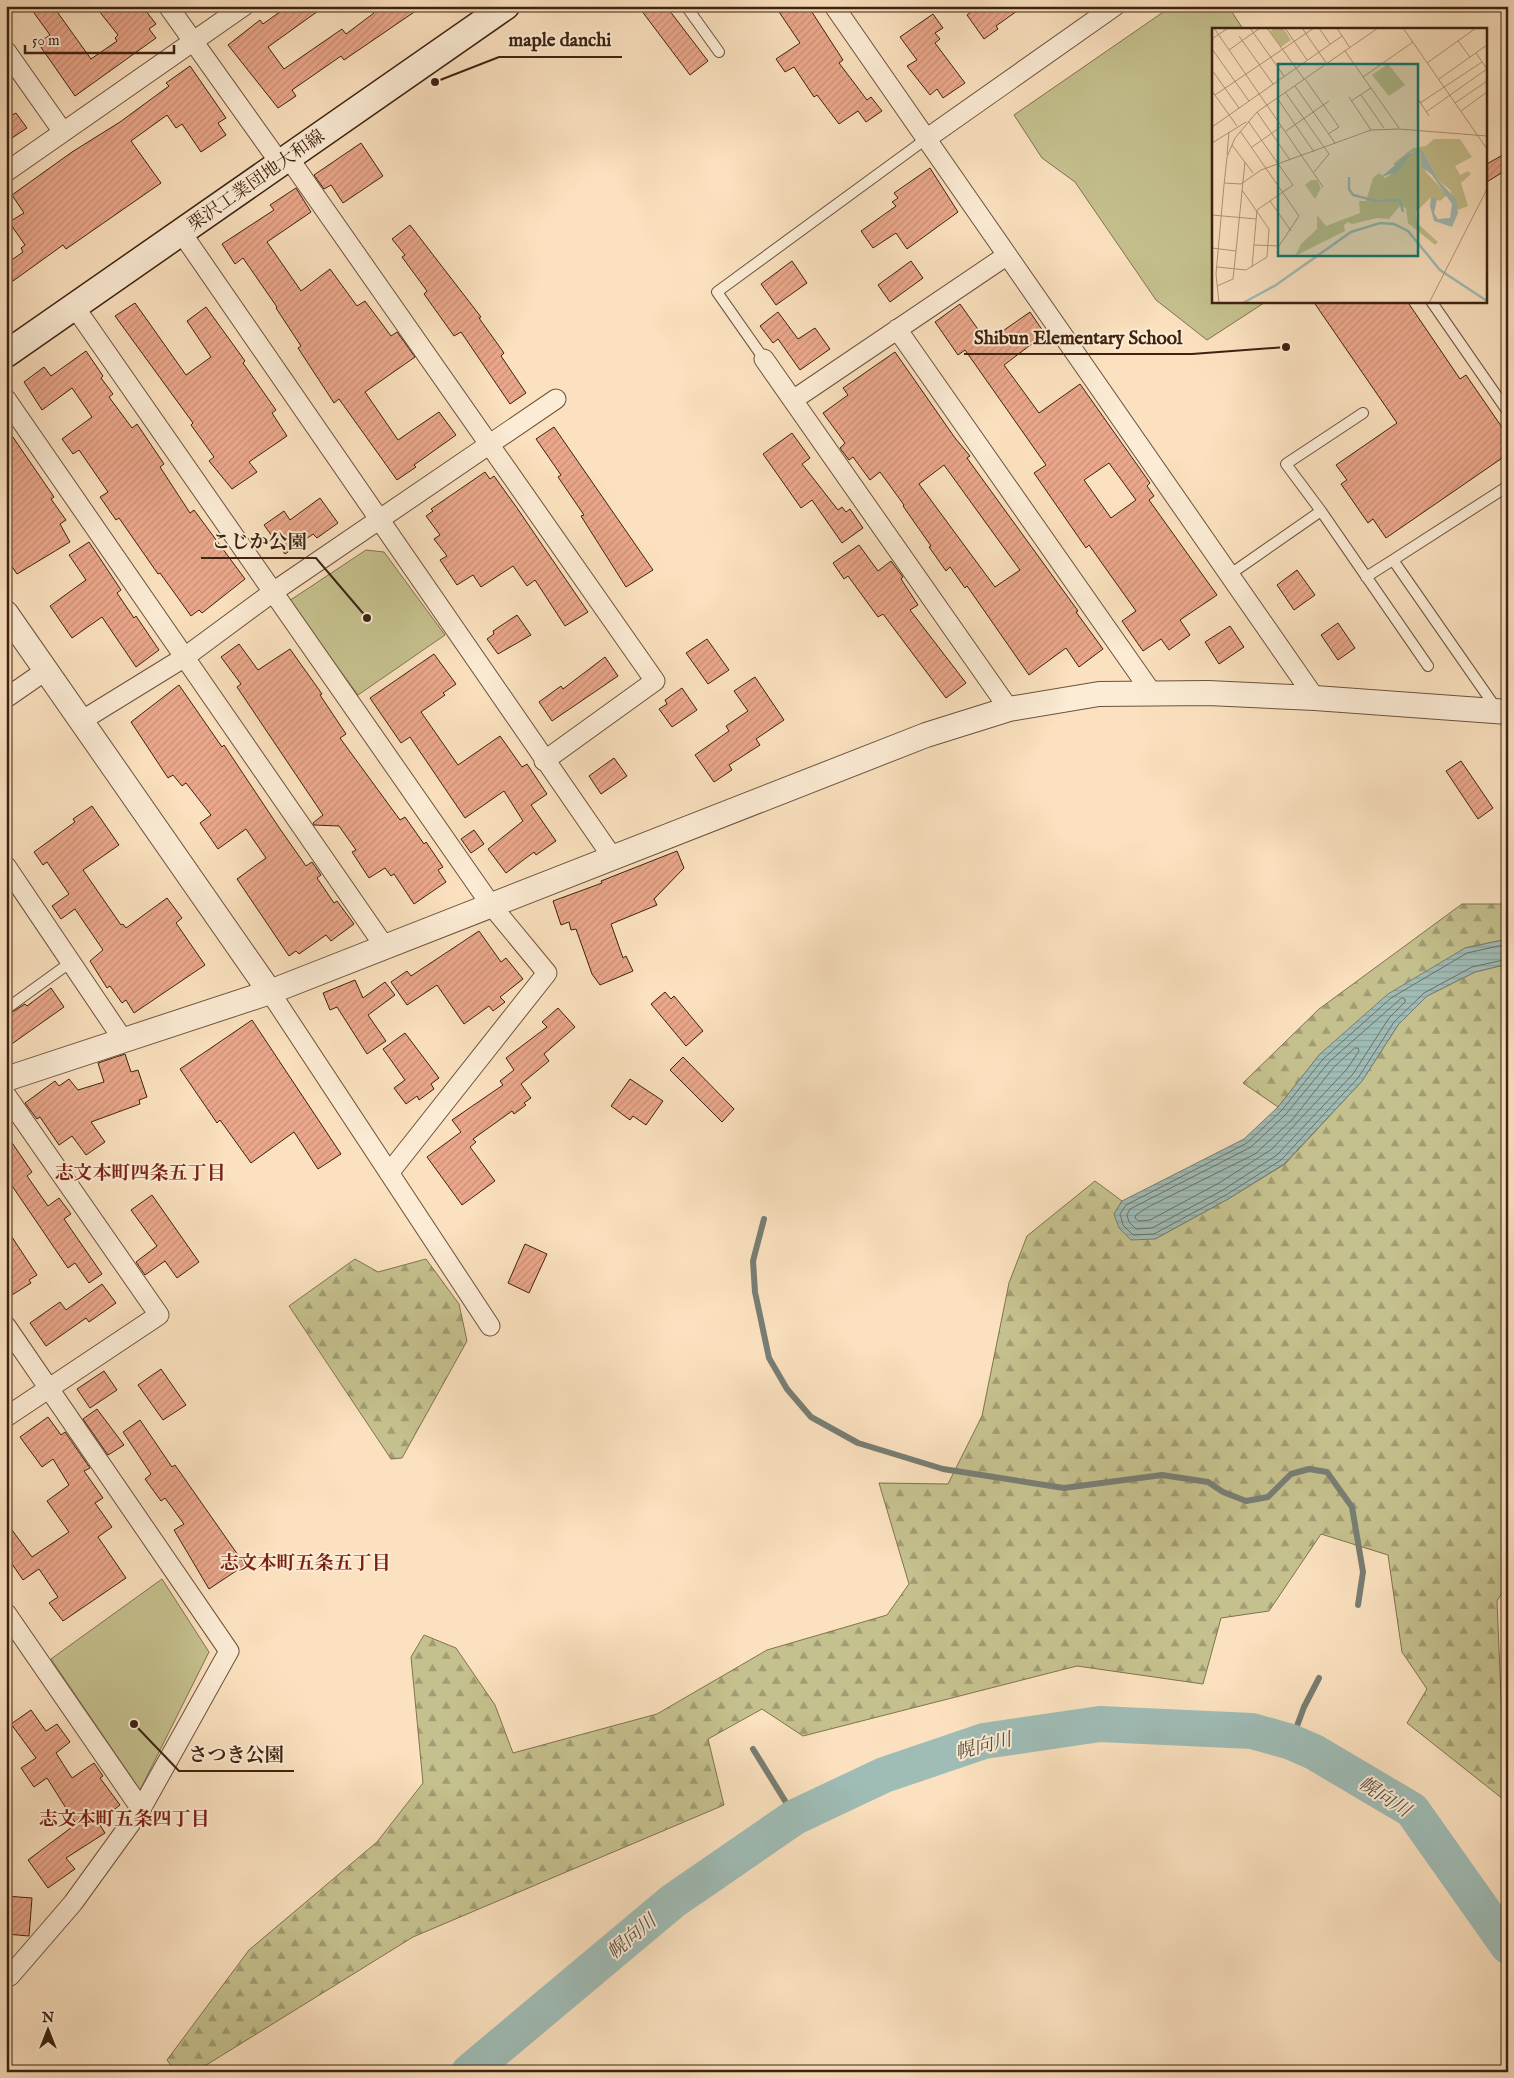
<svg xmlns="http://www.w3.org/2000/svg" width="1514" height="2078" viewBox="0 0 1514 2078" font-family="'IM FELL English','Noto Serif JP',serif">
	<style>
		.forest { fill: url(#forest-firs); stroke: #81724f }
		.green { fill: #c5c18e; stroke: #81724f }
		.water { fill: url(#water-rules); stroke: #787e74 }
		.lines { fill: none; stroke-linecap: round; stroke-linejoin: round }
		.shore { stroke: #6e6f63; stroke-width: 1 }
		.stream { stroke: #787e74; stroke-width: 6 }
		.river { stroke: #9fbcb6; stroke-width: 36 }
		.building { fill: url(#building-hatch); stroke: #3d2210; fill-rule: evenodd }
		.service-casing { stroke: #6c523c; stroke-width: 12 }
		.minor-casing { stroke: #6c523c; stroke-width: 21 }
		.tertiary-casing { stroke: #6c523c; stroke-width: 26 }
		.secondary-casing { stroke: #3d2210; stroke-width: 29 }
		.service { stroke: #fcecd5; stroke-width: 10 }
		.minor { stroke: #fcecd5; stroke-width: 19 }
		.tertiary { stroke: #fcecd5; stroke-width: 24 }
		.secondary { stroke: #fcecd5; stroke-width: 26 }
		.labels { text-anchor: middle; stroke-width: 4; stroke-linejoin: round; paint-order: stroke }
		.street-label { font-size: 18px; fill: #3d2210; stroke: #fcecd5 }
		.neighbourhood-label { font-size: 19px; font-weight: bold; fill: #7a1f14; stroke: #fcecd5 }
		.water-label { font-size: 19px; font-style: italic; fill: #5a5042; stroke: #fcecd5 }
		.inset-river { fill: none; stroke: #9fbcb6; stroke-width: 2.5 }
		.inset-road { fill: none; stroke: #af9579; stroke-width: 1 }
		.view { fill: #0f766e; fill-opacity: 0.15; stroke: #0f766e; stroke-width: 2.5 }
		.inset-edge { fill: none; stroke: #3d2210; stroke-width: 2.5 }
		.leader { fill: none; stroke: #3d2210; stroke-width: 2 }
		.callout-dot { fill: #3d2210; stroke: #fcecd5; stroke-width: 2 }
		.callout-label { font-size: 19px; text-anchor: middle; font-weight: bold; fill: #3d2210; stroke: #fcecd5; stroke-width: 4; stroke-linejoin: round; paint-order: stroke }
	</style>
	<defs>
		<pattern id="forest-firs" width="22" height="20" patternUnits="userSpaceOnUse" patternTransform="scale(1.25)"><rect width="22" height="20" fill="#c5c18e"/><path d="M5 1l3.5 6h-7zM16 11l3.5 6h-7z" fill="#a19c73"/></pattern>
		<pattern id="water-rules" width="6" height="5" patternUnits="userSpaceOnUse" patternTransform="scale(1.25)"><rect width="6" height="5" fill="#9fbcb6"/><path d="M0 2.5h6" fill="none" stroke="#8aa19b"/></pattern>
		<pattern id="building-hatch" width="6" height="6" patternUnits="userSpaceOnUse" patternTransform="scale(1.25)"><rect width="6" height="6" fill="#eba78b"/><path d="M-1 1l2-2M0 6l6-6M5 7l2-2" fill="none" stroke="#ca8f77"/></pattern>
	</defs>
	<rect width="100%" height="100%" fill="#fbe1bf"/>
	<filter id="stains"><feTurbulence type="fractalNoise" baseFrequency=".004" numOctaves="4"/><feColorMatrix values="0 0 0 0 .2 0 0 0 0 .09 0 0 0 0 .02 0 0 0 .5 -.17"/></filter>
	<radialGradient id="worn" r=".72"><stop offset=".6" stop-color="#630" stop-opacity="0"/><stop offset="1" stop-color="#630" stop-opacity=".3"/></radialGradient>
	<path class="forest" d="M1462,904H1508V939L1465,948L1320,1054L1278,1107L1243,1083L1319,1009Z
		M1508,964V1583L1497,1601L1502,1721L1508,1726V1803L1407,1723L1427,1689L1402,1652L1388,1555L1321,1534L1269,1611L1221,1618L1203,1684L1077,1666L803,1736L762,1709L708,1739L724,1805L413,1937L195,2072H176L167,2060L249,1950L377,1842L423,1783L411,1657L424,1635L456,1648L495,1705L513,1753L657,1714L767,1650L887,1615L909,1584L879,1483L948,1484L982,1416L1009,1283L1027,1236L1095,1181L1122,1201L1114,1214L1155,1239L1228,1199L1285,1164L1362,1081L1398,1025L1427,996L1475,972Z
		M355,1259L378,1272L426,1259L459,1304L467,1341L402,1458L391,1459L289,1306Z"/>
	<path class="green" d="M1172,6H1228L1243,29H1213V301H1267L1207,340L1156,300L1075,182L1042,158L1014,115Z
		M366,550L384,552L445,635L358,695L289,601Z
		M162,1579L209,1652L140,1790L51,1659Z"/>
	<path class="water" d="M1508,939V964L1475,972L1427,996L1398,1025L1362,1081L1284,1164L1228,1199L1155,1239L1131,1240L1119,1228L1114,1214L1122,1201L1244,1139L1278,1107L1320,1054L1388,994L1465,948Z"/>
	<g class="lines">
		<path class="shore" d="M1508,944L1467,953L1391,998L1324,1058L1282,1110L1247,1143L1126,1205L1120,1214L1123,1225L1133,1235L1154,1234L1226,1195L1281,1160L1358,1078L1394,1022L1424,993L1472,967L1508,959
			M1402,998L1405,999V1002L1389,1018L1353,1074L1277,1155L1223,1190L1152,1228L1136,1229L1129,1222L1127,1215L1130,1209L1251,1147L1286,1114L1329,1062Z
			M1355,1048H1358L1359,1051L1347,1069L1272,1149L1219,1183L1150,1220L1139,1221L1135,1218L1136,1215L1148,1207L1255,1154L1292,1120L1334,1067Z"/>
		<path class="stream" d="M764,1219L753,1261L755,1292L769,1358L787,1389L811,1417L858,1443L943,1469L1064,1488L1162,1475L1208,1482L1223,1492L1246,1501L1268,1497L1291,1474L1309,1469L1327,1472L1352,1507L1363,1572L1358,1605
			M1291,1742L1304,1707L1319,1678
			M753,1749L795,1817"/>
		<path class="river" d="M469,2072L673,1901L795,1817L884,1775L984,1741L1100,1724L1252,1731L1291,1742L1314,1752L1412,1810L1508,1946"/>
	</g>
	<path class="building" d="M29,6H53L91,59L117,41L115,38L118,35L95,6H142L156,24L149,29L156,38L75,96L38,43L50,35Z
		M288,6H325L268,47L284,69L342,29L346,34L374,13L369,6H423L344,60L341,56L292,90L296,96L278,108L228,45L260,20L263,24Z
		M638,6H666L708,61L690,75Z
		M775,6H808L843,60L839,63L867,100L871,97L882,111L866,122L858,111L839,124L817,95L814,97L794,67L785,72L776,59L800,43Z
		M979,6H1024L996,26L998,29L984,39L967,15Z
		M933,14L943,28L935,33L940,39L935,43L965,83L943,98L937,89L930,95L907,66L917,60L900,37Z
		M190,66L226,118L218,123L226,135L201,152L182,124L176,128L167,115L131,141L161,183L66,249L63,245L6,286V264L23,252L21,248L25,245L9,222L24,213L12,195L72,152L120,122L169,86L166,83Z
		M16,113L27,128L6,142V118Z
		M361,143L383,176L343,203L331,185L324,189L314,175Z
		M1508,152V169L1485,183V165Z
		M930,168L958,212L907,249L896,233L873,248L861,231L896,206L892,202L898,198L894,193Z
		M296,188L311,212L267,242L301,291L330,269L357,306L365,301L391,336L397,332L415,357L365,392L398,440L439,412L456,435L414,465L416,467L397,480L339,399L334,403L298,348L301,346L276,308L277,307L243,258L235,264L222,244L274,210L270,205Z
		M410,225L481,317L479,318L504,353L501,356L526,393L510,404L461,332L454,336L424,294L427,291L402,257L405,255L392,239Z
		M792,261L807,283L776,305L761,284Z
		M911,261L923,278L890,302L878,285Z
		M1313,301H1407L1460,379L1466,375L1508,436V454L1386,538L1373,519L1368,523L1341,484L1347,480L1336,465L1397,423Z
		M135,303L186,375L211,357L187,321L206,307L245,361L243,363L276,410L272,413L287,436L249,462L257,472L232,489L209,461L214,457L191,425L193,423L115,316Z
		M960,304L987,342L1030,312L1045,334L1004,365L1039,413L1080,384L1150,483L1147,486L1154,496L1149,500L1217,595L1180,620L1190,635L1169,650L1161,639L1143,651L1122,621L1136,611L1089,545L1086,548L1034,473L1046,465L965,350L958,355L935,322ZM1109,463L1136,500L1111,518L1084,480Z
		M778,312L798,339L815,328L830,349L800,370L778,339L773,343L760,326Z
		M86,351L103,376L101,378L113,394L109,397L132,428L137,424L164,464L160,467L190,513L194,510L245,579L202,613L199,610L191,616L160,573L158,574L119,518L116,520L100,497L108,492L79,450L73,454L62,439L92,417L72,388L42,410L24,382L44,367L51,376Z
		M895,352L955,438L970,456L967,458L1078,611L1076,612L1103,649L1079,667L1066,648L1029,675L967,586L965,588L950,567L946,571L929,547L931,546L903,506L904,505L880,472L870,480L853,457L849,460L840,448L845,443L823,413L848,395L843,388ZM944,465L1020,570L995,587L919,484Z
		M6,427L54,497L51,499L66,520L60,524L70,542L17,574L6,558Z
		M554,427L653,570L626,587L581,516L584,515L558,477L561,475L536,439Z
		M792,433L810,458L802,464L838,510L842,507L846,512L850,509L863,528L842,543L812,500L801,508L763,454Z
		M485,472L490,479L494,476L517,508L588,612L565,626L535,580L527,586L513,566L481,587L473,575L457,585L440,560L447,556L434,539L440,535L426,516L433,511L431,509Z
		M320,498L338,523L317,538L313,534L285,554L264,525L284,511L290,520Z
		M89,542L121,590L117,593L134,618L136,616L159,650L136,667L102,617L72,638L50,606L86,580L69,555Z
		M859,545L878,571L891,561L903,577L901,579L918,605L910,610L966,683L946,698L883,614L878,617L848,576L844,579L833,563Z
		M1297,570L1315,595L1294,610L1277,585Z
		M517,615L531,635L498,654L487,639L494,634L493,631Z
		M1338,623L1355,648L1338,660L1321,635Z
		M1230,626L1244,647L1219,664L1205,642Z
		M707,639L729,670L708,684L686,653Z
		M239,644L258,670L290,649L322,694L320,695L346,734L340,738L400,820L405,817L424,844L426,842L443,867L438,870L446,882L414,904L394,874L391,876L385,868L369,878L352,852L356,850L339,826L314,825L313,823L323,815L237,687L241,684L221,657Z
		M434,654L456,684L443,693L445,695L421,712L458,765L500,736L522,767L527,764L547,794L531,805L556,841L536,855L534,852L506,873L488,849L523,821L504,791L465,818L410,737L401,743L370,698Z
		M605,657L618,676L552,721L539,702L561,686L563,689Z
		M755,677L784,720L756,739L760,745L729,765L732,770L714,782L695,755L729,731L726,726L748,711L734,691Z
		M179,685L222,747L224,745L280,829L306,866L312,862L321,875L317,878L334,903L337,901L354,924L331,941L326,935L299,954L296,951L289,956L237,879L266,858L246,829L218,849L200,823L211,815L186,783L182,786L173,775L168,778L131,722Z
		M682,688L697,710L672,727L659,709L667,704L665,700Z
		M614,758L627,776L601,794L589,776Z
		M1461,761L1493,808L1478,819L1446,771Z
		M92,806L119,845L83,870L121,925L123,924L126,928L167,898L182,918L176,923L205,965L134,1013L126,1000L122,1003L110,986L107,988L90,961L103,950L75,909L61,919L52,906L69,894L47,862L43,865L34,852L75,822L73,819Z
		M474,830L484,844L471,853L461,839Z
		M677,851L684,868L654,899L657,905L611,924L623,958L626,956L633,971L600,985L592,974L576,929L571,930L569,922L561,925L553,901L602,883L601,881Z
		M479,931L501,962L506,958L523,979L500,997L505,1002L493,1011L489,1006L464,1024L437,985L407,1005L391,982L407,971L411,976Z
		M355,980L363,998L385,982L395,995L368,1015L386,1041L367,1054L337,1007L330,1010L323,993Z
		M51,988L64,1007L6,1048V1016L25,1004L27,1006Z
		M665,992L671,999L674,996L703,1031L686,1046L651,1004Z
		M558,1008L575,1027L544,1054L549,1061L521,1084L531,1098L524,1103L526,1105L514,1114L512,1111L473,1139L476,1142L470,1147L495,1181L462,1205L427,1157L461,1132L452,1120L503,1085L500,1081L514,1070L506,1058L547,1027L542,1022Z
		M252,1020L341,1154L318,1169L294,1132L251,1163L220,1120L217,1123L180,1069Z
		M405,1033L439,1078L431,1084L434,1089L419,1100L417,1096L406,1104L394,1088L405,1080L383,1049Z
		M125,1054L131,1072L138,1070L147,1097L139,1100L140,1104L91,1122L105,1142L86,1155L72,1136L59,1145L40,1117L37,1119L25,1103L55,1081L59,1086L69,1079L78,1090L104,1082L98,1063Z
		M683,1057L734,1109L722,1122L670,1070Z
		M630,1079L663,1101L646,1125L633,1116L630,1120L611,1106Z
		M6,1134L32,1172L27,1176L48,1206L59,1198L71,1214L64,1219L102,1274L89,1283L75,1263L68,1268L6,1177Z
		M152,1195L199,1262L177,1278L165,1261L145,1275L136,1262L157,1246L131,1210Z
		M6,1228L37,1275L29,1280L31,1283L12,1295L6,1287Z
		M525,1244L547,1254L529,1293L508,1283Z
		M102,1284L116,1303L89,1322L86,1318L46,1346L30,1323L60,1302L66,1310Z
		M161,1369L186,1405L163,1420L138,1385Z
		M104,1371L117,1390L90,1408L77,1389Z
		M97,1409L124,1445L108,1455L83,1419Z
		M48,1417L61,1435L65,1432L90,1468L84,1471L103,1498L95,1503L112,1527L98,1537L126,1578L63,1621L49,1603L58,1597L39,1569L23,1580L12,1564L6,1568V1522L32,1557L69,1532L47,1501L69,1485L53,1459L42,1467L20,1437Z
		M140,1420L172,1467L175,1465L245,1565L209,1589L174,1530L184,1524L165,1498L161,1501L145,1479L151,1474L123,1432Z
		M31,1710L46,1731L57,1724L70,1742L56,1753L72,1778L94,1763L103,1776L100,1778L120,1805L98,1822L105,1833L66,1858L75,1869L48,1888L28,1860L76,1824L47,1778L34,1787L21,1768L36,1758L11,1724Z
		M6,1896L32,1898L29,1936L6,1934Z"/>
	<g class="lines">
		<g class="service-casing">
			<path id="service" d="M686,6L719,52
				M1431,301L1508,412
				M764,359L717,292L926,139
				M1321,511L1286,464L1363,413
				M1229,575L1321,511L1428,666
				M1366,577L1393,560
				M1496,708L1393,560L1508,486
				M6,1009L71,962"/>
		</g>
		<g class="minor-casing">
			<path id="minor" d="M168,6L280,163
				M834,6L1315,698
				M6,51L63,132
				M926,139L1115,6
				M288,157L655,681L544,761
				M6,172L244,6
				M181,232L613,858
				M74,306L491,905L547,973L389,1173
				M897,329L1152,693
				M764,359L1009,709
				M6,399L385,947
				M793,400L1006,256
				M6,698L45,671
				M81,721L185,657L273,592L556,399
				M6,866L124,1041
				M270,992L490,1326
				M6,1095L159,1315L6,1417
				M6,1326L229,1651L141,1809L73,1903L10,1976L6,1977
				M6,1613L141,1809"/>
		</g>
		<g class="tertiary-casing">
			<path id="tertiary" d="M6,613L270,992
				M6,1079L270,992L926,735L1009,709L1099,694L1208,693L1315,698L1508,712"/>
		</g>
		<g class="secondary-casing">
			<path id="secondary" d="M6,354L506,6"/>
		</g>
		<use href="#service" class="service"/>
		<use href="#minor" class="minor"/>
		<use href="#tertiary" class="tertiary"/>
		<use href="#secondary" class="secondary"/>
	</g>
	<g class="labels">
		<g class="street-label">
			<text transform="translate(256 180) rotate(-35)" y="6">栗沢工業団地大和線</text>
		</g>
		<g class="neighbourhood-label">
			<text x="140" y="1179">志文本町四条五丁目</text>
			<text x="305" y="1569">志文本町五条五丁目</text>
			<text x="124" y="1825">志文本町五条四丁目</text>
		</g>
		<g class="water-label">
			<text transform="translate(983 1745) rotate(-14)" y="7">幌向川</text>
			<text transform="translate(1385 1796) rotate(33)" y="7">幌向川</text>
			<text transform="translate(631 1936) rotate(-40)" y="7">幌向川</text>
		</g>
	</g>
	<g transform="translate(1212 28)">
		<rect width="275" height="275" fill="#fbe1bf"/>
		<path d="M222,111H248L260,129L243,138L248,147L256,143L259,146L249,155L256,178L246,182L238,162L226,152L212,124H201L184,138L181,136L201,120L214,118ZM209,125L214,144L235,167L228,173L219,169L204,184L205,195L226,214L223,217L196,195L194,180L188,178L177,191L165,190L140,196L136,194L132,197L133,203L83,228L89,216L105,201V187L114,198L148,185L147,173H154L161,150L167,145L173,150L185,143L198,128ZM99,152H105L109,160L103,171L93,157Z" fill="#c5c18e"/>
		<path d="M63,0H71L79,12L69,19L58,3ZM176,36L193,57L177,68L160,47Z" fill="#c5c18e"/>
		<path d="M207,122L212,124L226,152L244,171L246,185L240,199L222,193L218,178L219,169L225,171L222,185L226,191L238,190L240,176L220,147L209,138V125L198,128L185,144L169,149L194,128Z" fill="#9fbcb6"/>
		<path class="inset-river" d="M137,149V161L141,167L164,173L188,172L191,184M31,275L64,257L139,204L168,195L182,196L196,203L228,242L275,273"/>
		<path class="inset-road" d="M2,0L111,159M38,0L72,48M55,0L92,51M73,0L95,32M90,0L115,36M107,0L118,16M125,0L138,20M191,0L275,121M27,8L61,56M0,11L16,0M246,13L258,29M0,21L37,73M17,22L48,0M133,23L187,100M264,25L275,41M215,35L264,0M0,42L27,80M151,49L201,14M93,51L127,99L116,106M227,51L275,17M83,58L123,115M0,63L25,98M73,64L117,126L102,144M3,67L102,0M149,67L172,100M137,69L159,102M65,70L102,124M206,71L217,88M139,73L159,60M208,75L270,34M243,75L275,53M249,83L275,64M45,84L78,132M214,84L275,41M36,93L81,157L45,182L40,239M0,99L130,8M28,103L87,188L67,218L42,217M74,103L117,73M0,115L34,94M20,117L41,145M40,119L70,98M15,127L17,104M12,155L29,156L49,142L159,102L187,101L275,108M58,173L79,203M0,187L44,191M0,220L24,223L33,134M5,239L34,242L55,229L57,201L30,162M5,258L21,251L24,223M7,275L4,246L12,157L15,129L23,110L45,84L166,0M217,275L275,161"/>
		<path class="view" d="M66,36H206V228H66Z"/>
		<rect width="275" height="275" class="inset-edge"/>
	</g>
	<path class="leader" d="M435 82L499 57H622M1286 347L1192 354H964M367 618L316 558H201M134 1724L179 1771H294"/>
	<g class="callout-dot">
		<circle cx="435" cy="82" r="5"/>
		<circle cx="1286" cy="347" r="5"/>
		<circle cx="367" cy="618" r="5"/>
		<circle cx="134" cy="1724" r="5"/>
	</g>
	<g class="callout-label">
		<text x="560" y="46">maple danchi</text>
		<text x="1078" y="344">Shibun Elementary School</text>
		<text x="259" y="548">こじか公園</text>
		<text x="236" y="1761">さつき公園</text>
	</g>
	<rect width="1514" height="2078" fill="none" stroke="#fbe1bf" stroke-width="25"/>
	<rect x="8" y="8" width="1499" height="2063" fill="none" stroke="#3d2210" stroke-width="2.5"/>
	<rect x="12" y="12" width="1489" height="2053" fill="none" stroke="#3d2210"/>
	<g transform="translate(48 2030)" stroke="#fcecd5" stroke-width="4" paint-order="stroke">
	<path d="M0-4L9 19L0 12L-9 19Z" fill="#3d2210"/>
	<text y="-8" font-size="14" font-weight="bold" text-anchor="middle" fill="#3d2210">N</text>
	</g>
	<path d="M25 45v8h149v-8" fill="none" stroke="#3d2210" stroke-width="2.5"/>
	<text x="32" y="45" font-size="15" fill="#3d2210" stroke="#fcecd5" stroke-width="4" paint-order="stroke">50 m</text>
	<rect width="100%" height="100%" filter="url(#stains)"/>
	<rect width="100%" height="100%" fill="url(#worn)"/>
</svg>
